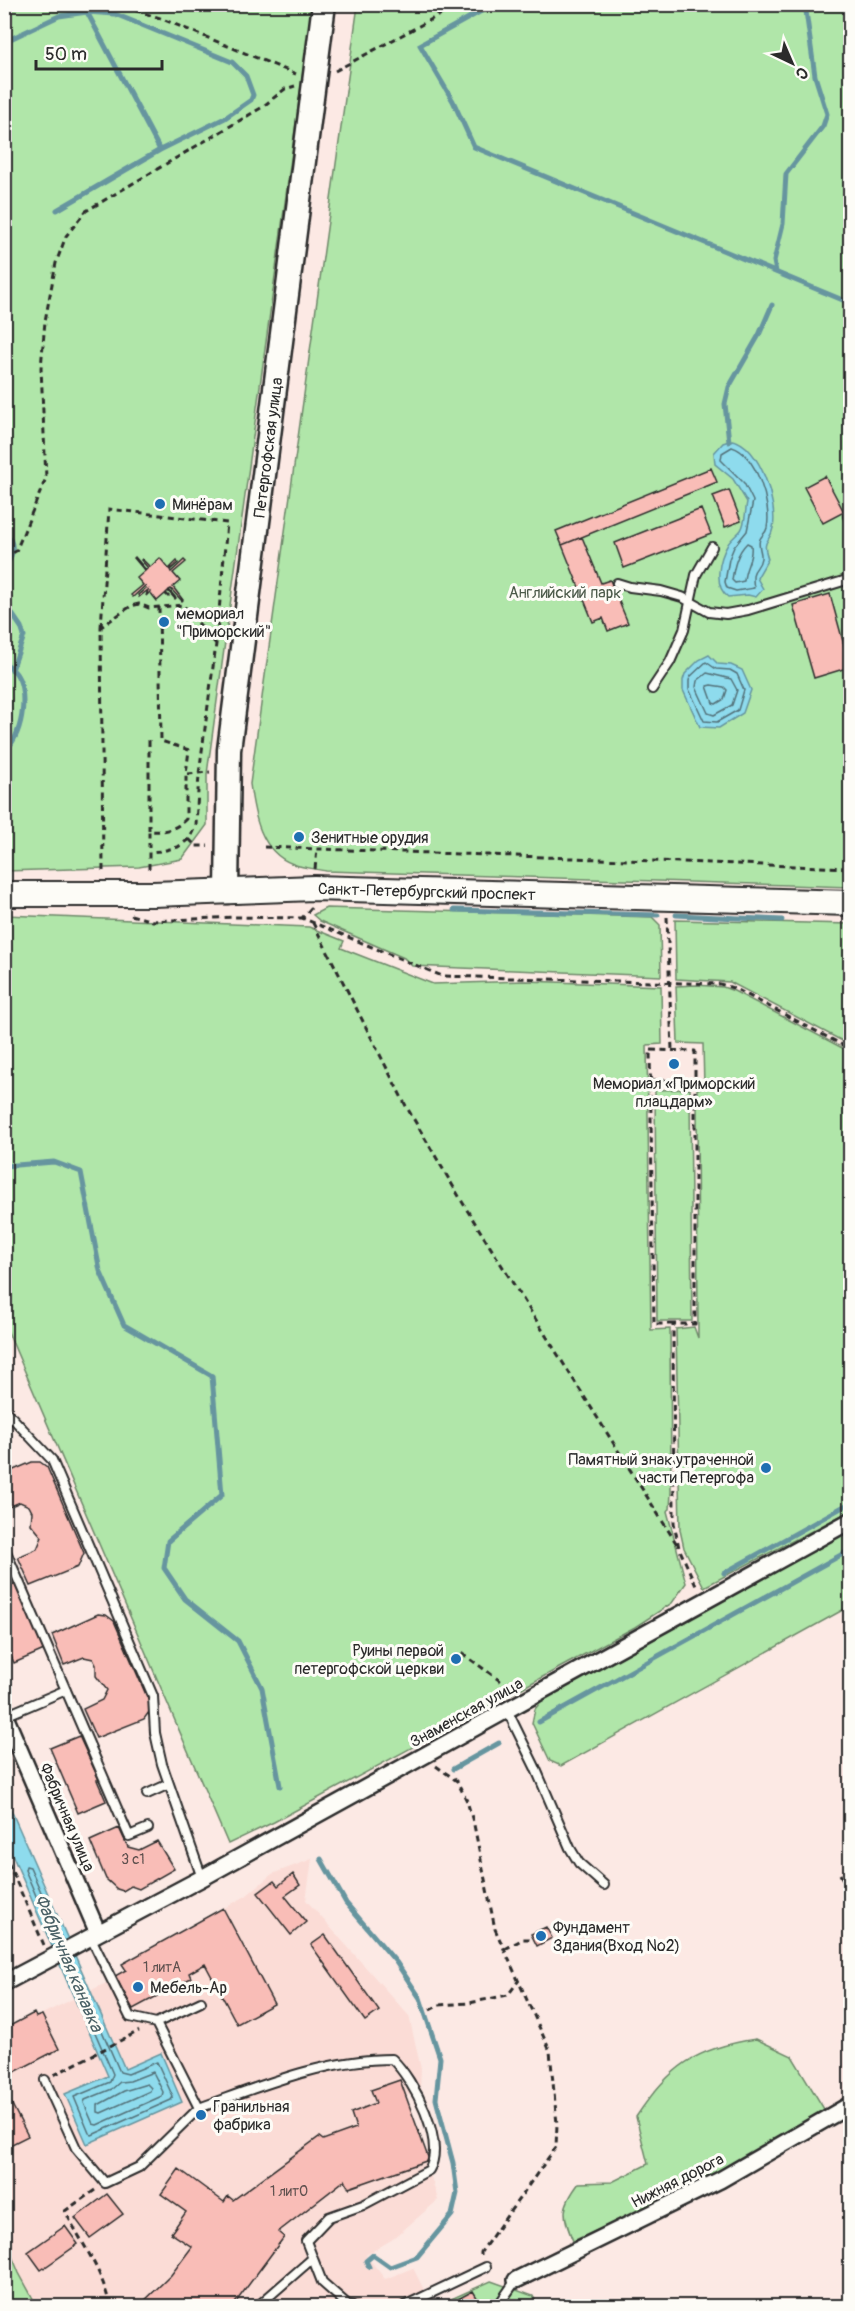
<svg xmlns="http://www.w3.org/2000/svg" width="855" height="2311" viewBox="0 0 855 2311" font-family="Pangolin,sans-serif">
	<style>
		.built { fill: #fbdcd6 }
		.green { fill: #b0e6a9; stroke: #6e886a; stroke-width: 1.5 }
		.water { fill: #8edbed; stroke: #66959f; stroke-width: 1.5 }
		.lines { fill: none; stroke-linecap: round; stroke-linejoin: round }
		.shore { stroke: #537179; stroke-width: 1.5 }
		.stream { stroke: #66959f; stroke-width: 5 }
		.building { fill: #f9bdb7; stroke: #2b2b2b; stroke-width: 1.5 }
		.lane-casing { stroke: #2b2b2b; stroke-width: 12 }
		.street-casing { stroke: #2b2b2b; stroke-width: 20 }
		.secondary-casing { stroke: #2b2b2b; stroke-width: 27 }
		.primary-casing { stroke: #2b2b2b; stroke-width: 28 }
		.path { stroke: #2b2b2b; stroke-width: 3; stroke-dasharray: 6 4.5; stroke-linecap: butt }
		.lane { stroke: #fdfcf7; stroke-width: 8 }
		.street { stroke: #fdfcf7; stroke-width: 15 }
		.secondary { stroke: #fdfcf7; stroke-width: 22 }
		.primary { stroke: #fdfcf7; stroke-width: 24 }
		.poi-dot { fill: #1f6fb2; stroke: #fdfcf7; stroke-width: 2 }
		.labels { text-anchor: middle; stroke-width: 6; stroke-linejoin: round; paint-order: stroke }
		.number-label { font-size: 14px; fill: #5e504e }
		.street-label { font-size: 16px; fill: #2b2b2b; stroke: #fdfcf7 }
		.poi-label { font-size: 16px; fill: #2b2b2b; stroke: #fdfcf7; text-anchor: start }
		.park-label { font-size: 16px; fill: #4c5a4a; stroke: #fdfcf7 }
		.water-label { font-size: 18px; font-style: italic; fill: #496065; stroke: #fdfcf7 }
	</style>
	<rect width="100%" height="100%" fill="#fce9e4"/>
	<filter id="ink" filterUnits="userSpaceOnUse"><feTurbulence type="fractalNoise" baseFrequency=".0167" numOctaves="2"/><feDisplacementMap in="SourceGraphic" scale="12" xChannelSelector="R" yChannelSelector="G"/><feConvolveMatrix kernelMatrix="1 2 1 2 8 2 1 2 1" color-interpolation-filters="sRGB"/></filter>
	<g filter="url(#ink)">
		<path class="built" d="M312,1859L306,1900L409,2016L421,2069L420,2090L406,2096L429,2160V2170L438,2200L393,2239L366,2255L385,2279L413,2268L432,2306H37L19,2273L5,2237V2029L34,2013L36,2017L110,1981L126,1970L122,1964L246,1896L272,1874Z"/>
		<path class="green" d="M4,5H312L207,774V825L182,859L139,867L5,871Z
			M358,5H850V887L326,871C316,869 303,868 293,864C260,852 254,814 250,784Z
			M326,908L652,917L660,925L661,976L412,966L404,958L320,921L313,915Z
			M5,915L309,927L344,941L341,948L433,984L526,981L661,986L662,1044L647,1045L651,1330L670,1329L671,1492L670,1509L667,1511L686,1583L672,1603L635,1627L274,1822L228,1844L5,1325Z
			M675,920L850,924V1045L730,982L676,979Z
			M696,985L723,987L734,991L850,1052V1511L704,1587L684,1548L680,1530L676,1329L694,1327L698,1338L697,1089L704,1087L703,1044L678,1043L676,986Z
			M690,1089L692,1321H657L655,1090Z
			M850,1530V1606L561,1766L550,1761L532,1723L535,1709L543,1699Z
			M756,2039L792,2056L827,2114L686,2191L573,2241C562,2214 561,2207 579,2183L612,2182L648,2164L636,2117C669,2067 695,2048 756,2039Z
			M4,2237L19,2273L37,2306H5Z
			M491,2281L533,2296L538,2306H436Z"/>
		<path class="water" d="M732,440C760,444 778,505 773,528C770,544 761,538 768,559L757,578L763,589L756,597L748,595L728,597C713,586 719,559 728,544C731,539 737,535 741,530C746,522 745,511 747,502L733,479L715,464L714,453L723,443Z
			M709,655L718,664L731,665L742,670L751,690L743,713L719,728L700,727L683,690V680L685,674L699,660Z
			M4,1794L125,2069L161,2053L182,2102L87,2144L65,2094L108,2076L5,1838Z"/>
		<g class="lines">
			<path class="shore" d="M732,447C756,454 772,505 767,528C766,533 762,535 760,539C757,546 762,551 761,558C759,572 750,565 754,588L736,591L727,588L725,582L729,559L734,547L747,531L753,501L744,483L721,460L722,453Z
				M747,543L751,545C753,561 745,565 744,581L735,583L732,580C734,566 737,553 747,543Z
				M706,662L716,669L730,670L737,674L744,690L738,710L717,722L704,721L689,689V681L690,677Z
				M707,673L731,679L737,690L732,705L714,715L708,713L696,687L697,681Z
				M711,685L724,687L727,690L724,699L716,704L713,703L707,686Z
				M57,1945L25,1870L26,1866L30,1867L63,1942
				M64,1961L113,2074L110,2082L74,2097L89,2133L92,2135L171,2100L173,2097L157,2062L128,2074L120,2072L70,1958
				M153,2072L163,2092L162,2096L97,2125L93,2124L84,2103L85,2100L112,2089L120,2082L130,2081Z
				M147,2084L151,2088L150,2091L101,2113L98,2112V2105L124,2091Z"/>
			<path class="stream" d="M494,4L420,45L453,101L474,147L850,303
				M427,8L434,4
				M4,42L59,16L87,12L115,14L232,62L246,76L253,95L251,100L225,118L160,150L87,12
				M57,210L160,150
				M776,272L774,261L783,224L786,174L823,126L827,114L815,76L805,4
				M4,431L8,438L4,456
				M729,442L725,404L729,387L759,335L772,305
				M4,532C18,544 12,557 4,570
				M4,589L6,605L21,627L24,636L12,670
				M4,661C8,666 14,670 17,675C29,694 22,739 4,751
				M454,910L658,915
				M676,915L782,920
				M4,1166L54,1162L81,1172L100,1271L124,1325L212,1376L222,1495L168,1541L164,1568L185,1599L238,1641L262,1688L280,1786
				M724,1573L850,1503
				M539,1722L850,1550
				M453,1769L499,1743
				M321,1859L346,1903L396,1962L420,1998L440,2058L436,2099L453,2163L457,2193L452,2215L417,2257L390,2267L373,2255L366,2261L369,2267
				M539,2303L541,2306"/>
		</g>
		<path class="building" d="M711,468L717,482L562,545L556,531Z
			M825,476L844,512L823,523L804,487Z
			M729,490L741,521L725,527L713,496Z
			M701,509L711,534L624,568L615,543Z
			M582,537L601,583L610,580L628,623L608,631L603,618L593,622L562,545Z
			M135,557L146,570L148,568L141,560L142,559L150,567L160,558L169,569L177,561L178,563L170,570L171,572L184,560L186,562L173,573L180,581L173,587L183,600L182,601L171,589L169,590L176,598L175,599L168,591L166,593L169,596L168,597L165,594L157,601L150,592L146,596L148,590L139,597L138,595L146,588L145,586L133,597L131,595L143,585L137,578L145,571L134,558Z
			M830,594L850,667L814,678L793,605Z
			M32,1462H40L47,1467L84,1553L78,1567L31,1586L18,1557L37,1549L42,1537L31,1524L32,1512L29,1506L20,1502L4,1509V1474Z
			M16,1583L44,1650L14,1663L4,1639V1588Z
			M98,1614L106,1615L114,1621L150,1704L149,1712L144,1719L96,1738L83,1709L102,1700L107,1690L96,1676V1665L93,1659L84,1657L64,1665L52,1635Z
			M79,1736L99,1780H97L106,1801L78,1813L50,1748Z
			M119,1828L128,1847L139,1850L157,1841L174,1869L139,1889L131,1886L123,1891L117,1889L106,1879L90,1841Z
			M293,1874L300,1885L285,1896L306,1922L291,1935L258,1893L274,1881L278,1886Z
			M223,1908L274,2004L237,2024L205,1964L189,1973L191,1978L133,2009L115,1976L126,1970L122,1964Z
			M546,1927L552,1938L537,1946L531,1934Z
			M325,1935L379,2011L365,2021L311,1945Z
			M34,2013L36,2017L42,2015L59,2049L7,2076L4,2072V2029Z
			M400,2080L429,2160L349,2188L345,2180L278,2232L284,2237L233,2306H139L171,2275L192,2247L171,2233L186,2212L161,2194L179,2169L224,2202L228,2196L233,2200L319,2137L323,2140L356,2128L351,2113L376,2103L371,2090Z
			M4,2089L28,2136L4,2148Z
			M107,2194L123,2214L90,2238L75,2218Z
			M65,2226L78,2244L41,2270L28,2252Z
			M473,2291L482,2306H445Z"/>
		<g class="lines">
			<g class="lane-casing">
				<path id="lane" d="M848,516L850,521
					M617,583L630,587L661,591L682,597L709,612L726,614L748,610L850,579
					M652,689L670,662L684,630L696,575L712,547
					M4,1409L52,1460L153,1696L155,1733L162,1764L202,1878
					M4,1547L129,1836L148,1828
					M507,1710L535,1767L570,1848L579,1863L604,1885
					M5,1716L66,1690
					M147,1794L169,1784
					M91,1938L130,2017L156,2023
					M201,2002L156,2023L199,2108C261,2086 325,2059 392,2059C414,2080 446,2142 429,2170L363,2205L329,2217L306,2241L322,2282L348,2305L353,2306
					M45,2080L76,2148L105,2183L139,2167L199,2108
					M258,2306L313,2258
					M404,2306L486,2267
					M498,2306L516,2280"/>
			</g>
			<g class="street-casing">
				<path id="street" d="M4,1714L98,1933
					M4,1983L202,1878L850,1521
					M516,2280L720,2180L850,2105"/>
			</g>
			<g class="secondary-casing">
				<g id="secondary">
					<path id="s1" d="M227,892L229,750L324,4"/>
				</g>
			</g>
			<g class="primary-casing">
				<g id="primary">
					<path id="s2" d="M4,894H153L314,888L850,903"/>
				</g>
			</g>
			<path class="path" d="M115,4L160,18L296,74
				M335,71L460,4
				M4,558L16,551L46,478L41,368L45,321L56,263L66,236L86,211L261,108L285,89L295,86
				M159,607L161,741L189,750L186,774L210,772
				M101,627L109,509L227,523L216,644L199,774L196,825L189,839L178,847L162,851L150,852
				M149,740V831
				M189,839L196,846H208
				M264,847L850,868
				M149,869V831C165,832 175,830 186,819V774
				M315,869L317,849
				M103,871L101,627L131,606L139,604L149,608L183,605L216,644
				M311,908L302,918L442,976L720,984L736,989L850,1049
				M131,915L153,921L235,917L302,918
				M667,917L672,1050
				M313,923L406,1106L467,1210L678,1546
				M651,1081L694,1080
				M673,1324H654L650,1050L695,1051V1324H673L674,1523L679,1548L697,1588
				M462,1653L514,1691
				M436,1766L457,1781L467,1801L474,1825L495,1929L550,2051L557,2124L556,2147L481,2252V2255
				M4,1853L44,1945
				M840,1874L850,1893
				M505,1949L523,1939H534
				M430,2010L439,2005L469,2003L508,1995L519,1980
				M54,2075L139,2031
				M95,2190L65,2211C83,2246 101,2267 110,2306"/>
			<use href="#lane" class="lane"/>
			<use href="#street" class="street"/>
			<use href="#secondary" class="secondary"/>
			<use href="#primary" class="primary"/>
		</g>
	</g>
	<g class="poi-dot">
		<circle cx="160" cy="504" r="6"/>
		<circle cx="164" cy="622" r="6"/>
		<circle cx="299" cy="837" r="6"/>
		<circle cx="674" cy="1064" r="6"/>
		<circle cx="766" cy="1468" r="6"/>
		<circle cx="456" cy="1659" r="6"/>
		<circle cx="541" cy="1936" r="6"/>
		<circle cx="138" cy="1987" r="6"/>
		<circle cx="201" cy="2115" r="6"/>
	</g>
	<g class="labels">
		<g class="number-label">
			<text x="133" y="1864">3 с1</text>
			<text x="162" y="1972">1 литА</text>
			<text x="289" y="2196">1 литО</text>
		</g>
		<g class="street-label">
			<text dy="6" stroke="none"><textPath href="#s1" startOffset="447">Петергофская улица</textPath></text>
			<text dy="6" stroke="none"><textPath href="#s2" startOffset="423">Санкт-Петербургский проспект</textPath></text>
			<text transform="translate(466 1712) rotate(-29)" y="6">Знаменская улица</text>
			<text transform="translate(68 1817) rotate(67)" y="6">Фабричная улица</text>
			<text transform="translate(677 2180) rotate(-27)" y="6">Нижняя дорога</text>
		</g>
		<g class="poi-label">
			<text x="172" y="510">Минёрам</text>
			<text x="176" y="619">мемориал<tspan x="176" dy="18">"Приморский"</tspan></text>
			<text x="311" y="843">Зенитные орудия</text>
			<text x="674" y="1089" text-anchor="middle">Мемориал «Приморский<tspan x="674" dy="18">плацдарм»</tspan></text>
			<text x="754" y="1465" text-anchor="end">Памятный знак утраченной<tspan x="754" dy="18">части Петергофа</tspan></text>
			<text x="444" y="1656" text-anchor="end">Руины первой<tspan x="444" dy="18">петергофской церкви</tspan></text>
			<text x="553" y="1933">Фундамент<tspan x="553" dy="18">Здания(Вход №2)</tspan></text>
			<text x="150" y="1993">Мебель-Ар</text>
			<text x="213" y="2112">Гранильная<tspan x="213" dy="18">фабрика</tspan></text>
		</g>
		<g class="park-label">
			<text x="565" y="598">Английский парк</text>
		</g>
		<g class="water-label">
			<text transform="translate(69 1963) rotate(67)" y="6">Фабричная канавка</text>
		</g>
	</g>
	<rect width="855" height="2311" fill="none" stroke="#fdfcf7" stroke-width="24"/>
	<rect x="12" y="12" width="831" height="2287" fill="none" stroke="#2b2b2b" stroke-width="2" filter="url(#ink)"/>
	<g transform="translate(792 63) rotate(136)" stroke="#fdfcf7" stroke-width="4.5" paint-order="stroke">
	<path d="M0-4.5L10 22L0 15L-10 22Z" fill="#2b2b2b"/>
	<text y="-9" font-size="16" font-weight="bold" text-anchor="middle" fill="#2b2b2b">С</text>
	</g>
	<path d="M36 60v9h126v-9" fill="none" stroke="#2b2b2b" stroke-width="3"/>
	<text x="45" y="60" font-size="18" fill="#2b2b2b" stroke="#fdfcf7" stroke-width="4.5" paint-order="stroke">50 m</text>
</svg>
